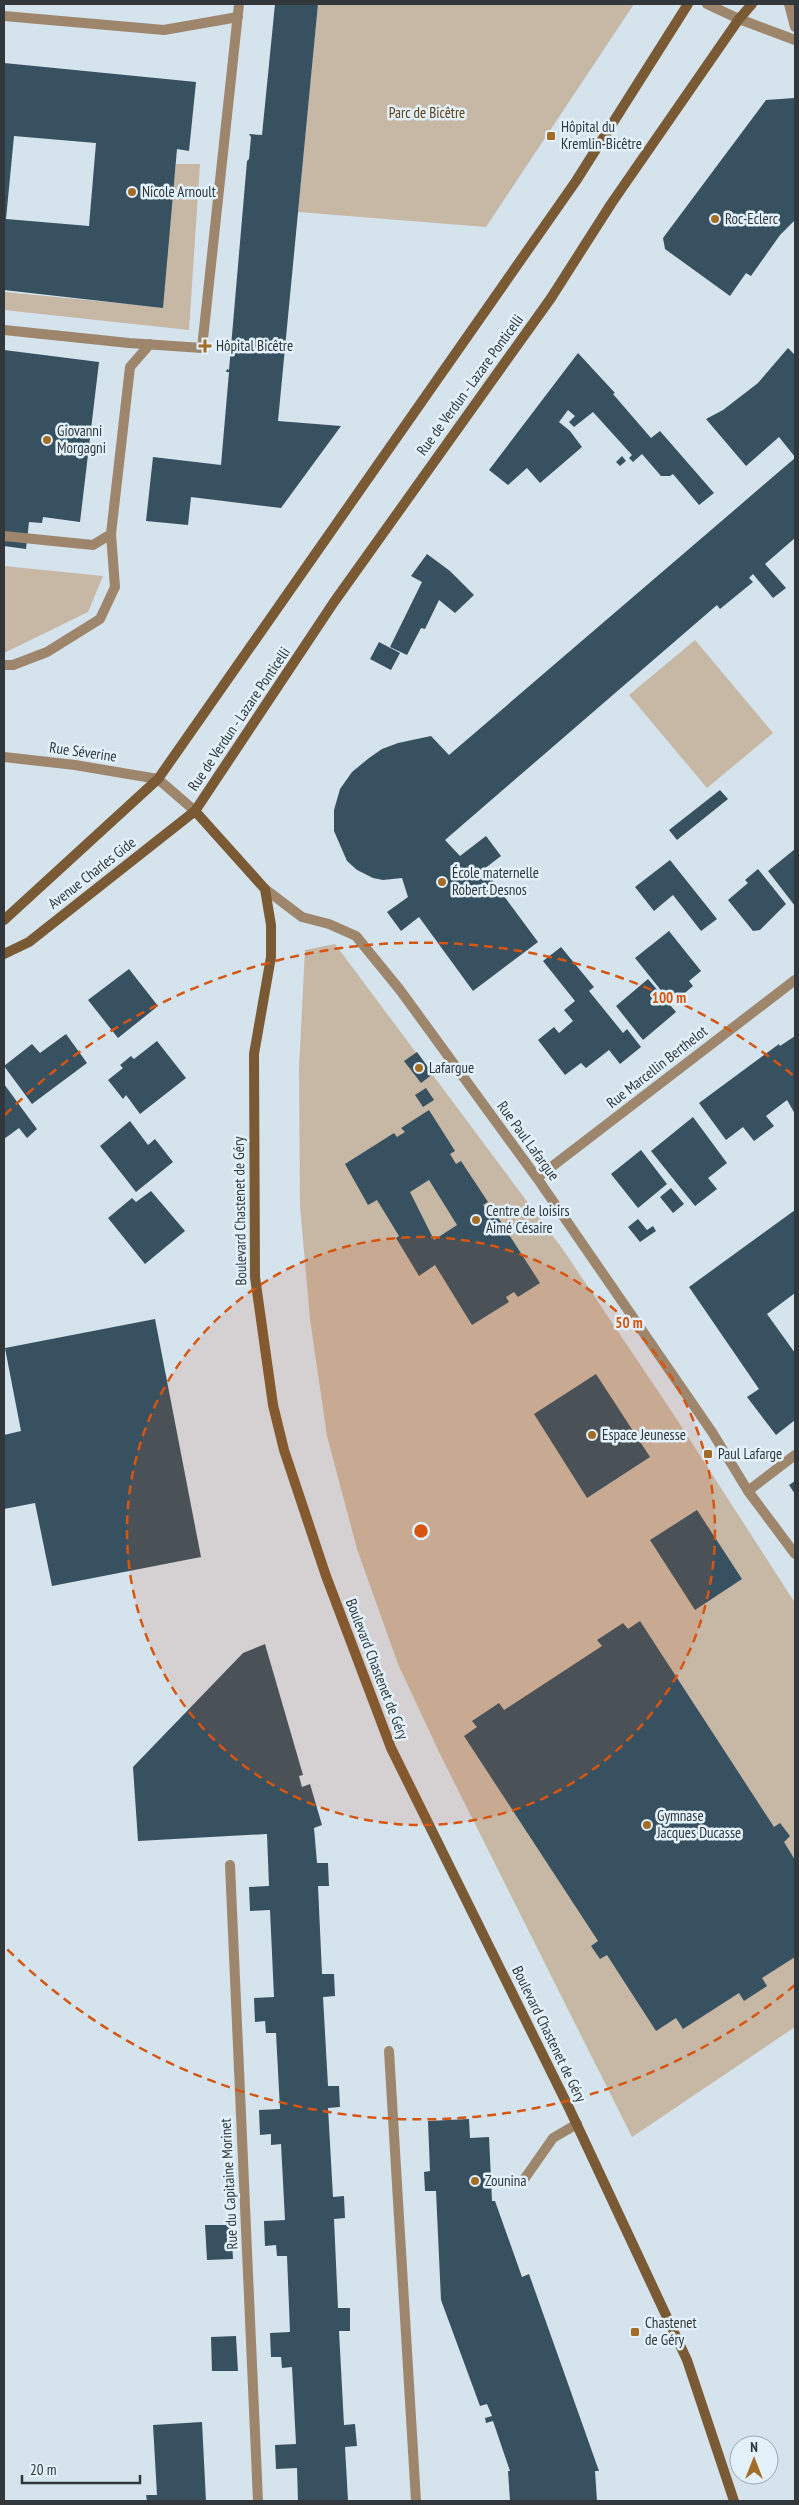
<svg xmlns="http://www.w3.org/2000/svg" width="799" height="2505" viewBox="0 0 799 2505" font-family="'PT Sans Narrow',sans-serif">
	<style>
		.green { fill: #c7b7a5 }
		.building { fill: #375161; fill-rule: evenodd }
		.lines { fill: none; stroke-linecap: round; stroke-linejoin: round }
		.lane { stroke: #9d866c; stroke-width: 10 }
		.street { stroke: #9d866c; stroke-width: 10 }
		.secondary { stroke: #7a5a34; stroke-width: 10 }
		.ring { fill: none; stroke: #d65611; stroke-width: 2.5; stroke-dasharray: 9 6 }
		.poi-dot { fill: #a36d27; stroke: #e2f1fa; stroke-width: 2 }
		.labels { text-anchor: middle; stroke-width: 5; stroke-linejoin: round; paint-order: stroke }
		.park-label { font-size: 15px; fill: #604017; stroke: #e2f1fa }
		.poi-label { font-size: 15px; fill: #31373a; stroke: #e2f1fa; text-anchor: start }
		.street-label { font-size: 15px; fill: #31373a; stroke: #e2f1fa }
		.centre { fill: #d65611; stroke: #e2f1fa; stroke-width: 2.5 }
		.ring-label { font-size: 15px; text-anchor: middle; font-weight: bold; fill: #d65611; stroke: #e2f1fa; stroke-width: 5; stroke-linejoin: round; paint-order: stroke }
	</style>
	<rect width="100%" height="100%" fill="#d5e3ed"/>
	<path class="green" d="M318,4H634L486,227L298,212Z
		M176,164H200L189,330L4,310V292L159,307Z
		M4,566L103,576L88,612L4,653Z
		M695,640L773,733L707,788L629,695Z
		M335,944L564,1251L672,1412L795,1603V2027L632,2137L439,1752L398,1664L357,1549L327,1436L310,1319L300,1206L299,1068L305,950Z"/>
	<path class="building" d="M275,4H318L278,421L341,426L281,508L191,497L188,525L146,521L153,457L221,465L229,372H226L227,369L229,370L247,161L249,159L251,137L249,134L262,135Z
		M4,63L196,82L189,151L177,149L163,308L4,290ZM14,136L96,143L89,226L6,219Z
		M794,98L795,220L780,235L751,276L746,273L730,296L665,249L663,238L766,100Z
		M788,348L795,355V457L779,437L746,466L706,419L723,410L758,383Z
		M4,350L99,362L80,522L43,517L42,523L29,522L26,549L4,546Z
		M578,353L615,393L613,394L651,438L660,431L714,493L699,505L673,474L670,476H661L642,454L633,462L629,458L632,455L593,412L574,427L569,422L575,416L568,410L559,422L570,431L582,447L540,483L527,468L508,485L489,470Z
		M622,456L626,461L620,466L616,462Z
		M795,458V538L765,564L786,588L773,598L753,574L749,578L753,582L720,609L717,605L445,840L460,856L486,836L501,856L484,869L538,942L473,991L419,917L401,931L387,912L408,897L402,878L383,880L373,878L357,870L347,861L334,831V810L340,789L352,772L369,758L382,749L398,743L431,736L449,755Z
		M427,554L450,571L474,595L455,613L439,600L425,629L421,628L407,655L390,647L422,582L411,576Z
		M379,642L400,653L391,670L370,659Z
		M720,790L728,799L677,840L669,830Z
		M795,849V906L768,871Z
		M670,860L717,919L701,931L673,895L654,911L635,887Z
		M758,869L786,904L760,930L753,931L728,900L748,883L745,880Z
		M669,931L701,971L689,981L693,986L672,1004L635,958Z
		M561,947L594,987L589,991L623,1033L627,1029L641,1047L620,1064L609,1050L586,1068L581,1063L565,1075L538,1040L554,1027L559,1033L573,1021L564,1010L575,1001L543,961Z
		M129,969L158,1006L118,1038L88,1000Z
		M648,979L676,1012L643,1040L616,1006Z
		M66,1034L87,1063L32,1104L4,1066L32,1044L40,1053Z
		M795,1036V1114L787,1100L766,1116L774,1126L754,1141L743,1127L726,1140L699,1103L779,1044L780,1046Z
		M157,1041L186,1078L140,1114L126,1095L123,1099L108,1080L123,1068L120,1065L131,1056L134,1059Z
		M417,1052L433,1074L421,1083L404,1061Z
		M4,1084L37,1129L27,1138L19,1128L4,1139Z
		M426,1088L434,1100L423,1107L415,1095Z
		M429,1110L455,1151L450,1154L456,1164L461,1161L488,1202L483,1205L489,1214L494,1211L540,1283L518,1297L514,1292L506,1297L509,1302L472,1325L435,1265L419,1276L396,1238L399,1236L377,1200L368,1205L345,1164L394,1133L397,1137L405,1132L401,1128ZM429,1180L457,1225L434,1240L410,1192Z
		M693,1117L727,1163L708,1178L717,1189L695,1206L651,1151Z
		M130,1121L148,1145L155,1139L173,1162L136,1192L100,1146Z
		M641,1150L667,1184L638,1208L611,1174Z
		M671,1188L684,1204L673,1213L660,1197Z
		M151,1191L185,1231L145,1264L108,1218L132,1198L136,1202Z
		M795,1210V1293L767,1314L795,1353V1420L776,1435L747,1397L759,1389L689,1287Z
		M638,1219L647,1230L653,1226L656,1231L640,1242L628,1227Z
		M155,1319L201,1557L52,1586L35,1503L4,1509V1435L21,1431L5,1348Z
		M596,1374L650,1457L587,1498L534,1414Z
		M795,1481V1494L789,1485Z
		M697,1510L742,1579L695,1610L650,1540Z
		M640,1621L774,1827L780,1823L790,1836L784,1842L795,1860V1957L762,1978L767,1986L744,2001L739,1993L683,2029L676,2018L656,2031L607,1955L600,1959L591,1946L598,1941L464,1736L477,1727L472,1721L499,1703L504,1710L602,1646L597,1640L623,1623L628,1629Z
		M265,1644L303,1775L299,1776L302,1787L310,1784L322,1825L314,1828L317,1863H328L329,1886H318L322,1974H334L335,1996L323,1997L328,2086H339L340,2107L328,2108L333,2197L344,2196L345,2218L334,2219L338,2308H350V2331H339L344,2425L355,2424L357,2446L345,2447L348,2501H298L297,2468L276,2469L275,2445L296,2444L292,2367L282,2368L281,2357H271L270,2333L290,2332L287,2256H277L276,2245L265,2246L264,2221L285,2220L281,2144L271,2145V2134L260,2135L259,2110L280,2109L276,2033H266L265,2021L255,2022L254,1998L274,1997L270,1910L250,1911L249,1887L269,1886L267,1834L138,1841L133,1767L243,1653Z
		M469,2119L470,2138L489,2137L492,2201H495L522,2277L529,2274L599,2471H595L597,2501H510L508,2471H510L493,2421L486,2423L485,2418L492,2416L487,2404L480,2406L441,2300L436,2191H425L424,2172L430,2171L428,2121Z
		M205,2225H231L233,2259L207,2260Z
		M236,2336L238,2371H212L211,2337Z
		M202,2422L206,2501H147L146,2495H157L153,2425Z"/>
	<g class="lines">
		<path class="lane" d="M4,16L164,30L238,17
			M4,330L129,343L202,348L239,4
			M4,536L93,545L111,534
			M4,665H13L47,652L100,619L115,587L111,534L130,367L150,344
			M748,1491L795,1455
			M525,2178L553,2138L577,2124"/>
		<path class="street" d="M707,4L739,19L795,40
			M789,4L795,27
			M4,757L75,765L158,779L195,811
			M265,889L302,917L329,924L356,936L400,990L537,1178L712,1432L748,1491L795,1554
			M537,1178L795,980
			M230,1865L258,2501
			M389,2051L416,2501"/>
		<path class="secondary" d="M195,811L265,889L271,925V957L254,1054L255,1277L273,1405L284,1450L326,1576L391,1748L569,2108L687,2360L734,2501
			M4,920L158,779L576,181L688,4
			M4,954L29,942L195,811L334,602L551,298L611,204L739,19L752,4"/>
	</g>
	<circle cx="421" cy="1531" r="294" fill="#d65611" fill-opacity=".12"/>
	<g class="ring">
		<circle cx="421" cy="1531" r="294"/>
		<path d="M795 1985A588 588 0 0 1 5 1947M5 1115A588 588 0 0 1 795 1077"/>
	</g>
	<g class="poi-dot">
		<rect x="546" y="131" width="10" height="10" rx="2.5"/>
		<circle cx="132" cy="192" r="5"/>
		<circle cx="715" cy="219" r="5"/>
		<path d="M202.5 338.5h5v5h5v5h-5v5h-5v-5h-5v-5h5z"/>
		<circle cx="47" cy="440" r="5"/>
		<circle cx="442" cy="882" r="5"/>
		<circle cx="419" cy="1068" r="5"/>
		<circle cx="476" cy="1220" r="5"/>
		<circle cx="592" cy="1435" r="5"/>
		<rect x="703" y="1449" width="10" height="10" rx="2.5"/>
		<circle cx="647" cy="1825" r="5"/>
		<circle cx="475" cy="2181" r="5"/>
		<rect x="630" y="2327" width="10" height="10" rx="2.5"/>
	</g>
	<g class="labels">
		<g class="park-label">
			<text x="427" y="118">Parc de Bicêtre</text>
		</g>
		<g class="poi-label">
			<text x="561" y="132">Hôpital du<tspan x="561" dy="17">Kremlin-Bicêtre</tspan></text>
			<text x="142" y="197">Nicole Arnoult</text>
			<text x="725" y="224">Roc-Eclerc</text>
			<text x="216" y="351">Hôpital Bicêtre</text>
			<text x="57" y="436">Giovanni<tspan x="57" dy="17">Morgagni</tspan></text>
			<text x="452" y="878">École maternelle<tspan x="452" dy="17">Robert Desnos</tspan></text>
			<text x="429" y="1073">Lafargue</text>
			<text x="486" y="1216">Centre de loisirs<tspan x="486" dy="17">Aimé Césaire</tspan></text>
			<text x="602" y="1440">Espace Jeunesse</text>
			<text x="718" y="1459">Paul Lafarge</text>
			<text x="657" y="1821">Gymnase<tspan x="657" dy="17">Jacques Ducasse</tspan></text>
			<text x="485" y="2186">Zounina</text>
			<text x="645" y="2328">Chastenet<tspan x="645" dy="17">de Géry</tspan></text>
		</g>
		<g class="street-label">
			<text transform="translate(470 385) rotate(-54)" y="5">Rue de Verdun - Lazare Ponticelli</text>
			<text transform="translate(239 719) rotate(-56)" y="5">Rue de Verdun - Lazare Ponticelli</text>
			<text transform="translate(83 752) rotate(8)" y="5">Rue Séverine</text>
			<text transform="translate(92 873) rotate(-38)" y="5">Avenue Charles Gide</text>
			<text transform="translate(657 1067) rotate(-38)" y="5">Rue Marcellin Berthelot</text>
			<text transform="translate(528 1141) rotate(54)" y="5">Rue Paul Lafargue</text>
			<text transform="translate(240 1211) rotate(-91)" y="5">Boulevard Chastenet de Géry</text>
			<text transform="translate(377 1669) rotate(69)" y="5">Boulevard Chastenet de Géry</text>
			<text transform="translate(549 2034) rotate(64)" y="5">Boulevard Chastenet de Géry</text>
			<text transform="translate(229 2184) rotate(-93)" y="5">Rue du Capitaine Morinet</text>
		</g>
	</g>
	<circle cx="421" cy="1531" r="8" class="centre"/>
	<g class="ring-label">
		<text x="669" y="1003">100 m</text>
		<text x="629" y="1328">50 m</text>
	</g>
	<rect width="799" height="2505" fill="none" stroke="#31373a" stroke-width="10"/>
	<g transform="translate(754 2460)"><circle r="24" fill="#e2f1fa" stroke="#9ba7ad"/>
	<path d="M0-4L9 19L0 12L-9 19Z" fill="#a36d27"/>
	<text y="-8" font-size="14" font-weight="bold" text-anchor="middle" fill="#31373a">N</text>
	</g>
	<path d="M22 2475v8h118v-8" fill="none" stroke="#31373a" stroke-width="2.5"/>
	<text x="30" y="2475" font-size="15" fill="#31373a" stroke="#e2f1fa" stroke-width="4" paint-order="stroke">20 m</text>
</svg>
